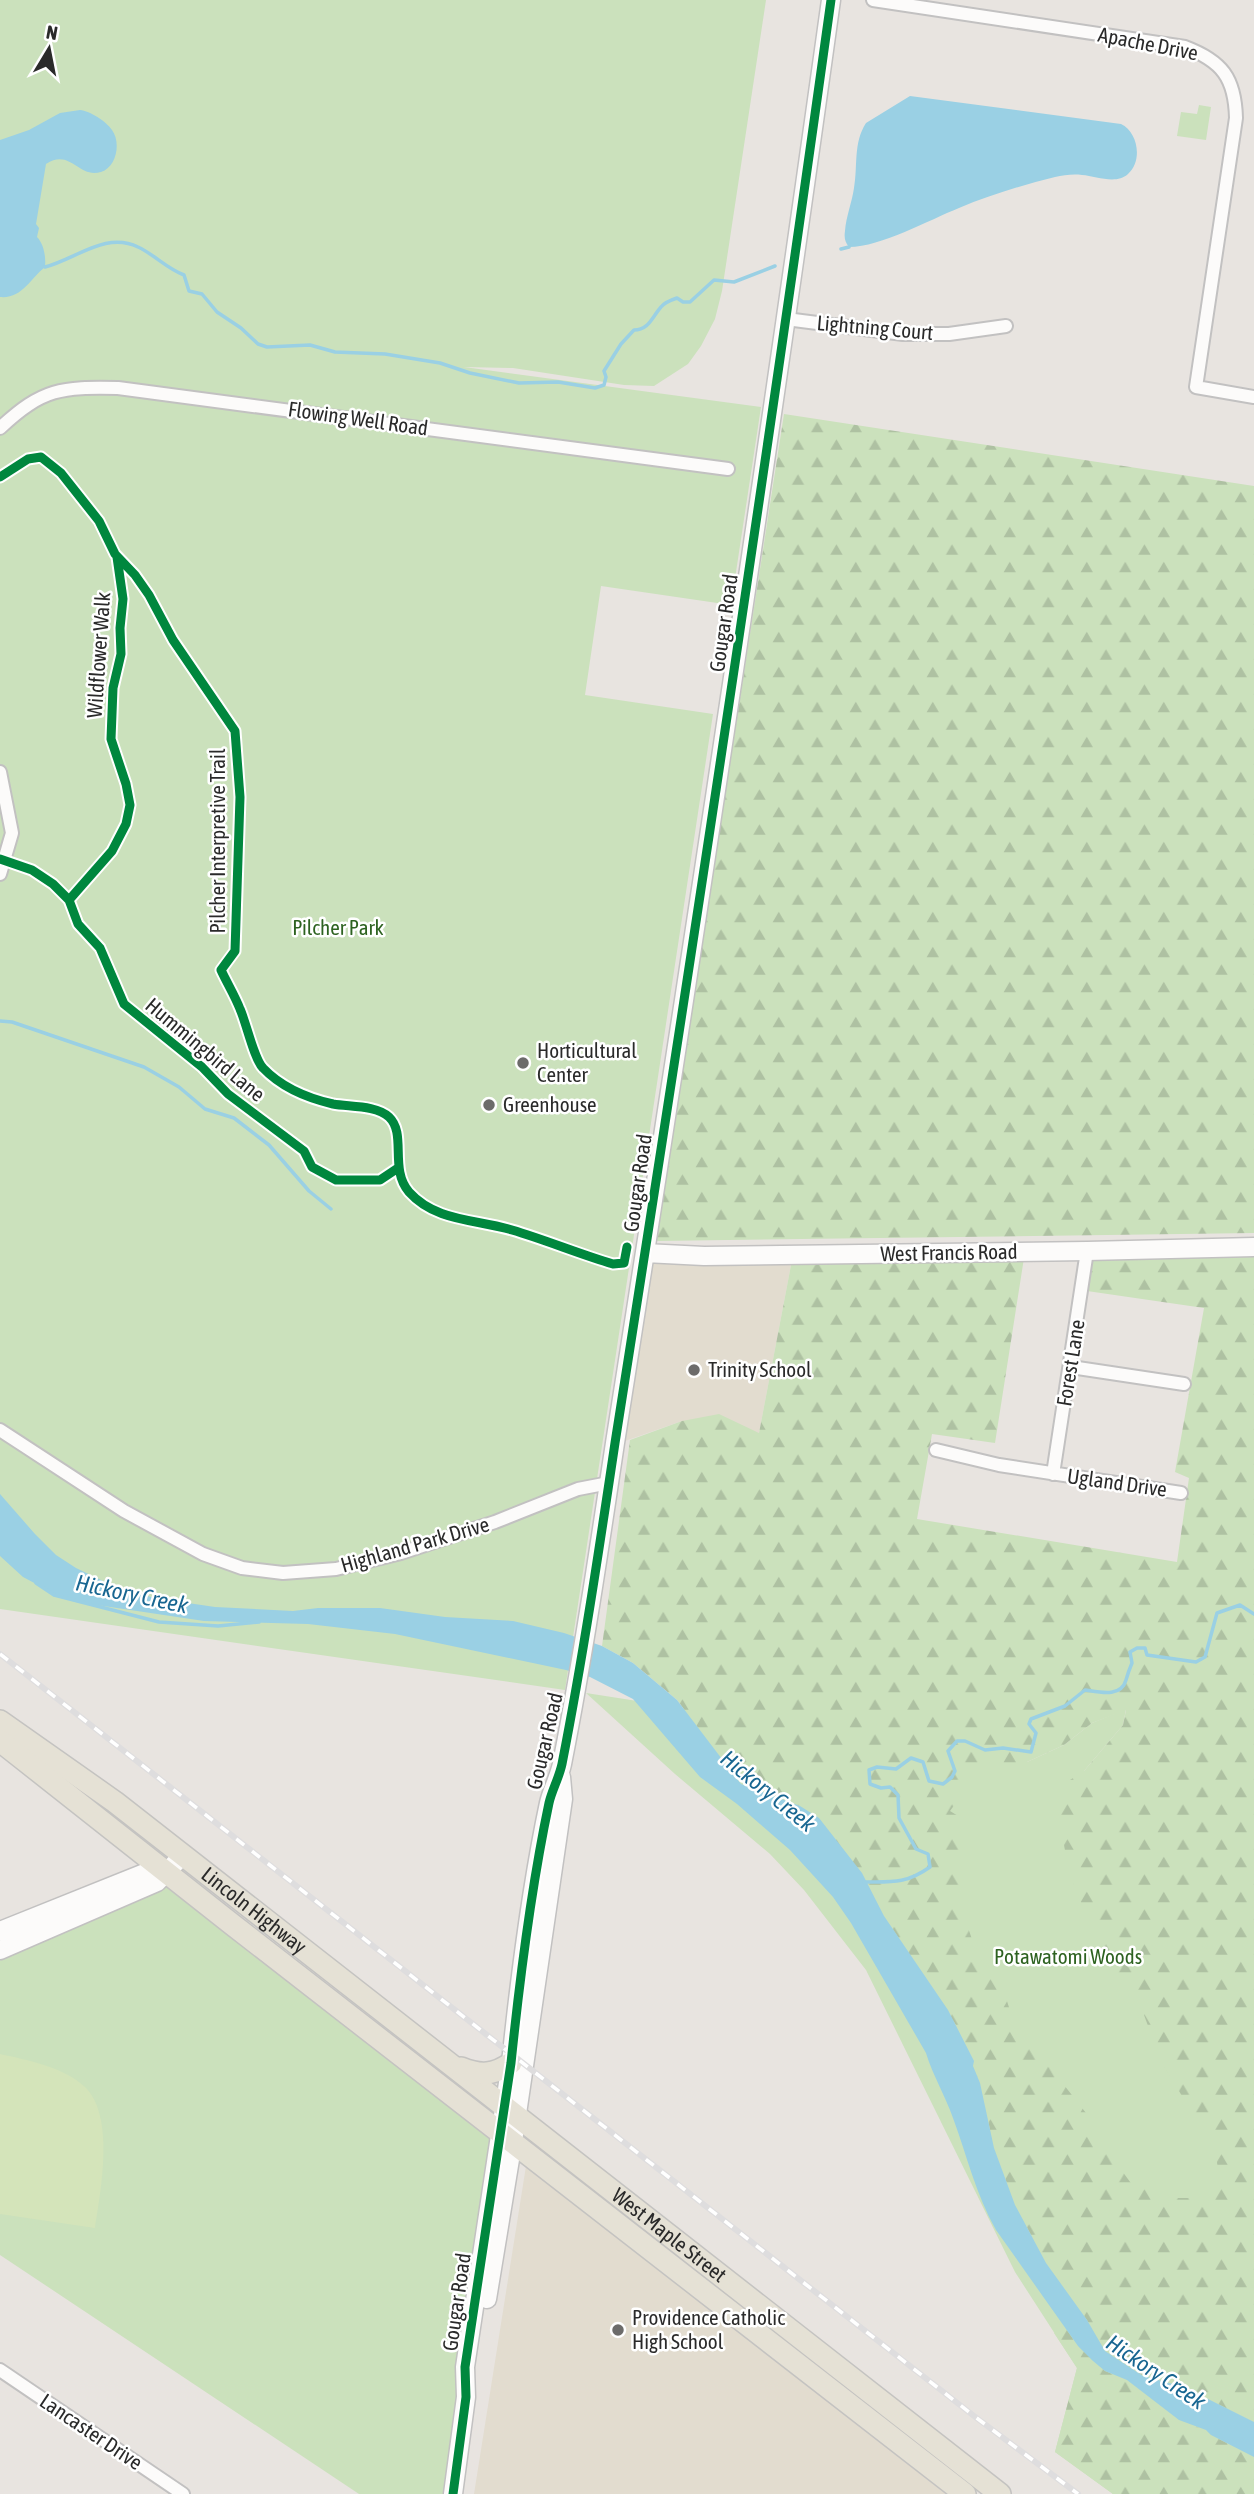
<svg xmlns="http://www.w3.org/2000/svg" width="1254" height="2494" viewBox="0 0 1254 2494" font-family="'Asap Condensed',sans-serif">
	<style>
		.education { fill: #e2dccf }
		.grass { fill: #cbe1bc }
		.forest { fill: url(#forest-firs); fill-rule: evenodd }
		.pitch { fill: #d4e4ba }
		.water { fill: #9ad0e4 }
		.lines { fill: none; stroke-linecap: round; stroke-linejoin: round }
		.stream { stroke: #9ad0e4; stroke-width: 3.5 }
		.street-casing { stroke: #c2c1c1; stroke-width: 16 }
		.secondary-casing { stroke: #c2c1c1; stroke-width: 21 }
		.primary-casing { stroke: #c4c3c1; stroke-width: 24 }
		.street { stroke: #fcfbfa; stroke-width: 12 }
		.secondary { stroke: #fcfbfa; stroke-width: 18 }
		.primary { stroke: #e5e1d5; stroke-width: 21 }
		.rail-casing { stroke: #deddde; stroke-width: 6 }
		.rail { stroke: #fff; stroke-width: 3.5; stroke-dasharray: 10; stroke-linecap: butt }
		.cycleway-casing { stroke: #fff; stroke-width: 13 }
		.cycleway { stroke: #00873e; stroke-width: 9 }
		.poi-dot { fill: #6c6b6a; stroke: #fff; stroke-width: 2.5 }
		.labels { text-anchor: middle; stroke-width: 5; stroke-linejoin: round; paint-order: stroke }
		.street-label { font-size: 21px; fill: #2a2a2a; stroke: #fff }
		.park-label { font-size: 21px; fill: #2d6220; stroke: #fff }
		.poi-label { font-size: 21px; fill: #2a2a2a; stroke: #fff; text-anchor: start }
		.water-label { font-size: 23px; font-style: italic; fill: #186691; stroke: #fff }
	</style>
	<defs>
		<pattern id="forest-firs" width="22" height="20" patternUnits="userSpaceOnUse" patternTransform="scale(1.75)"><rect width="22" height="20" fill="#cbe1bc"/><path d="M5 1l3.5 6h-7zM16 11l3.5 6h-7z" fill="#aec1a2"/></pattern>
	</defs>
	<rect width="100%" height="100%" fill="#e8e4e0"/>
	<path class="education" d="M792,1260L759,1433L682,1421L625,1441L653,1262Z
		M526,2166L946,2494H474Z"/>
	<path class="grass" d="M0,0H766L722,291L715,319L701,346L688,364L654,386L624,385L513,368L464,367L761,407L731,605L601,586L585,695L713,714L565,1690L0,1609Z
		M1199,105L1211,107L1206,140L1177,136L1181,112L1197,114Z
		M586,1693L1027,1762L1064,1745L1092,1723L1126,1709L1123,1725L1084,1771L1254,1797V2494H1113L1055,2452L1077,2368L1015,2272L866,1970L804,1890L770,1854L675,1774Z
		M166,1878L495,2133L449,2494H359L0,2255V1951Z"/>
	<path class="forest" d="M784,414L1254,486V1233L656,1241Z
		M1254,1253V2422L1184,2387L1143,2376L1105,2351L1087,2320L1046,2263L1015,2205L994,2148L980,2083L960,2031L884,1916L862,1873L800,1806L741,1784L677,1700L633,1663L602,1646L630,1440L682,1421L719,1414L759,1433L792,1260L1024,1258L995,1443L932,1434L917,1519L1177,1562L1189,1478L1175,1472L1204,1308L1087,1291L1091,1255ZM1126,1710L1123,1725L1084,1771L1070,1780L1059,1818L1069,1872L1101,1954L1137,1996L1161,2061L1182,2096L1213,2140L1219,2174L1211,2191L1203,2198H1176L1133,2186L1109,2153L1086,2113L1013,2020L1000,1979L973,1942L961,1908L963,1819L950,1811L979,1771L1027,1762L1064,1745L1092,1723Z
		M1064,2326L1078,2346L1105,2371L1127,2380L1179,2420L1206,2430L1211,2435L1254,2457V2494H1113L1055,2452L1077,2368L1054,2333Z"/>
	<path class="pitch" d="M0,2054C27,2060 64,2067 85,2087C115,2116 101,2190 95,2228L0,2214Z"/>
	<path class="water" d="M910,96L1121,124C1138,132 1143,161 1128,174C1116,185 1096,176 1082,175C1073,174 1064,175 1055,177C1023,185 990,195 959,208C929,220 881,247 849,247C845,242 844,238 845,231C846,217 852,202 854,188C858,166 853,143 866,123Z
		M80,110C90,111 106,121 112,130C121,142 117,167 101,172C78,179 71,148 46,164L36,224L39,228L37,237C44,244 46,257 45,267C30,279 22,299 0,297V140L29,130L60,113Z
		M0,1494L35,1534L56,1555L76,1568L103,1581L154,1598L215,1607L293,1611L318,1608H380L445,1617L513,1621L564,1633L602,1646L633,1663L677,1700L741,1784L800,1806L819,1818L862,1873L884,1916L948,2010L974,2061L973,2066L980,2083L994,2148L1015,2205L1046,2263L1087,2320L1105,2351L1143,2376L1184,2387L1254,2422V2457L1211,2435L1206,2430L1179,2420L1127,2380L1105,2371L1093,2361L1078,2346L996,2230C976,2195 967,2156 953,2118C945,2095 933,2076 926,2053L851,1923L833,1897L790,1850L737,1804L700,1777L633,1699L590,1677L566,1670L395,1634L308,1624L204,1621L97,1605L55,1594L23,1577L0,1556Z"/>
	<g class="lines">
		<path class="stream" d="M841,249L849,247
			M45,267C76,259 106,231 138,247C155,255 166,268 184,275L189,291L202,294L217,312L241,328L258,344L267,347L310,345L335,352L385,354L440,363L470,373L519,383L558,382L595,388L604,385L606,377L604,371L621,344L634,330C649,330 652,317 661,307C664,303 671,300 677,298L683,302H690L714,280L734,282L775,266
			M0,1021L12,1022L144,1067L179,1087L205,1109L234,1118L269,1145L309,1191L331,1209
			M36,1583L54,1595L159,1622L218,1626L259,1622
			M864,1882C892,1882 906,1884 930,1867L928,1854L916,1849L899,1818L898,1795L890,1787L881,1788L870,1784L869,1770L877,1767L896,1769L911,1758L923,1762L929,1781L943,1784L952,1777L955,1771L948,1751L957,1741H965L985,1750L1003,1748L1031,1752L1036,1733L1029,1724L1031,1719L1065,1706L1085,1690C1099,1692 1121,1698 1126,1680C1128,1673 1129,1670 1132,1663L1130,1652L1137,1648H1145L1147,1655L1196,1662L1205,1657L1217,1613L1240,1605L1254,1614"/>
		<g class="street-casing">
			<path id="street" d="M873,0L1185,47C1222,61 1235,78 1236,118L1196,387L1254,397
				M786,319L903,334H949L1006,326
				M0,428C43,388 61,387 118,388L728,469
				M0,772L12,833L0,874
				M1071,1367L1184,1384
				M0,1430L124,1511L203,1554L242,1568L283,1573L336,1569L401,1553L495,1522L578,1489L609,1483
				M936,1450L999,1465L1181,1493
				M1053,1474L1087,1251
				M0,2370L183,2494"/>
		</g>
		<g class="secondary-casing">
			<path id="secondary" d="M645,1253L704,1256L1087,1251L1254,1247
				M0,1931L152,1870L167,1871
				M0,1950L157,1882L183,1855
				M487,2299L513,2141L563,1799L561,1777
				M453,2494L466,2397L465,2367L511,2063C520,1976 531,1888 549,1803C552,1790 559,1778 562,1764C583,1657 599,1550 615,1443C691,962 764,482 831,0"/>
		</g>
		<g class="primary-casing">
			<g id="primary">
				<path id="s1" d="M0,1721L115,1802L1000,2494"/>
				<path d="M0,1741L233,1925L965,2494"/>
				<path d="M461,2068C481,2076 494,2075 511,2063"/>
			</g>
		</g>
		<use href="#street" class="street"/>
		<use href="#secondary" class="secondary"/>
		<use href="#primary" class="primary"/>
		<g class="rail-casing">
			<path id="rail" d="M0,1654L974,2416L1078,2494"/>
		</g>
		<use href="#rail" class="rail"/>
		<g class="cycleway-casing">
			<path id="cycleway" d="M0,477L28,459L41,457L61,473L99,521L115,554L135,575L149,595L173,640L235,731L240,797L235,951L221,970C227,983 235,996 240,1009C246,1022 254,1059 263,1068C282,1088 307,1098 333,1104C350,1107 376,1105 389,1117C407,1134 389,1169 409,1192C436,1222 476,1219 512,1230C546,1240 579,1254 613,1264L624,1263L627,1247
				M0,859L32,870L53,884L69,900L78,924L100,948L124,1004L202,1067L228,1094L304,1151L312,1167L336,1180H380L398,1168
				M69,900L112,851L126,824L130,805L126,784L111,739L113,688L121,654L120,628L123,599L117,557
				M453,2494L466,2397L465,2367L511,2063C520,1976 531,1888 549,1803C552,1790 559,1778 562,1764C583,1657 599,1550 615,1443C691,962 764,482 831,0"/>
		</g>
		<use href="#cycleway" class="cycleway"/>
	</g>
	<g class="poi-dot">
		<circle cx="523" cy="1063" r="7"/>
		<circle cx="489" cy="1105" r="7"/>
		<circle cx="694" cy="1370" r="7"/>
		<circle cx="618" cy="2330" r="7"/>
	</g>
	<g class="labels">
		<g class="street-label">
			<text transform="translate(1148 44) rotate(11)" y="7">Apache Drive</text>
			<text transform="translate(875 328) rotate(5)" y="7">Lightning Court</text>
			<text transform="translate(358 419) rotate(8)" y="7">Flowing Well Road</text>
			<text transform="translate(724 623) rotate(-82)" y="7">Gougar Road</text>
			<text transform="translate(99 655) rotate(-86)" y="7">Wildflower Walk</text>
			<text transform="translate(218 841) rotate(-90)" y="7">Pilcher Interpretive Trail</text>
			<text transform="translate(205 1050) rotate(40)" y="7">Hummingbird Lane</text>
			<text transform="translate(638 1183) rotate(-82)" y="7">Gougar Road</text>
			<text transform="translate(949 1253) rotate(-1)" y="7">West Francis Road</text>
			<text transform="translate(1071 1363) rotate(-81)" y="7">Forest Lane</text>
			<text transform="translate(1117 1483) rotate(8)" y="7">Ugland Drive</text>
			<text transform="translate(415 1545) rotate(-16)" y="7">Highland Park Drive</text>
			<text transform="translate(545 1741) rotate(-77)" y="7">Gougar Road</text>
			<text dy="7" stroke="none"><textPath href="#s1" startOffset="317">Lincoln Highway</textPath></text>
			<text dy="7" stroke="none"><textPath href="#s1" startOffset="844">West Maple Street</textPath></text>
			<text transform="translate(457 2302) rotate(-82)" y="7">Gougar Road</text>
			<text transform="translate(91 2432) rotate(34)" y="7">Lancaster Drive</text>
		</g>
		<g class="park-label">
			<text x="338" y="935">Pilcher Park</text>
			<text x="1068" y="1964">Potawatomi Woods</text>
		</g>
		<g class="poi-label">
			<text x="537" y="1058">Horticultural<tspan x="537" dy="24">Center</tspan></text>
			<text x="503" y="1112">Greenhouse</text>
			<text x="708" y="1377">Trinity School</text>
			<text x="632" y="2325">Providence Catholic<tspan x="632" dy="24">High School</tspan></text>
		</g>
		<g class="water-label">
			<text transform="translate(132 1594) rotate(12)" y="8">Hickory Creek</text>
			<text transform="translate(768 1791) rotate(39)" y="8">Hickory Creek</text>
			<text transform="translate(1156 2372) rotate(34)" y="8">Hickory Creek</text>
		</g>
	</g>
	<g transform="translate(49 49) rotate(10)" stroke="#ffffff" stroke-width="5" paint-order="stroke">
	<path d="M0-5L12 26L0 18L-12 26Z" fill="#2a2a2a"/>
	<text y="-10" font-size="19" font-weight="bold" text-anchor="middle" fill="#2a2a2a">N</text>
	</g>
</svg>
